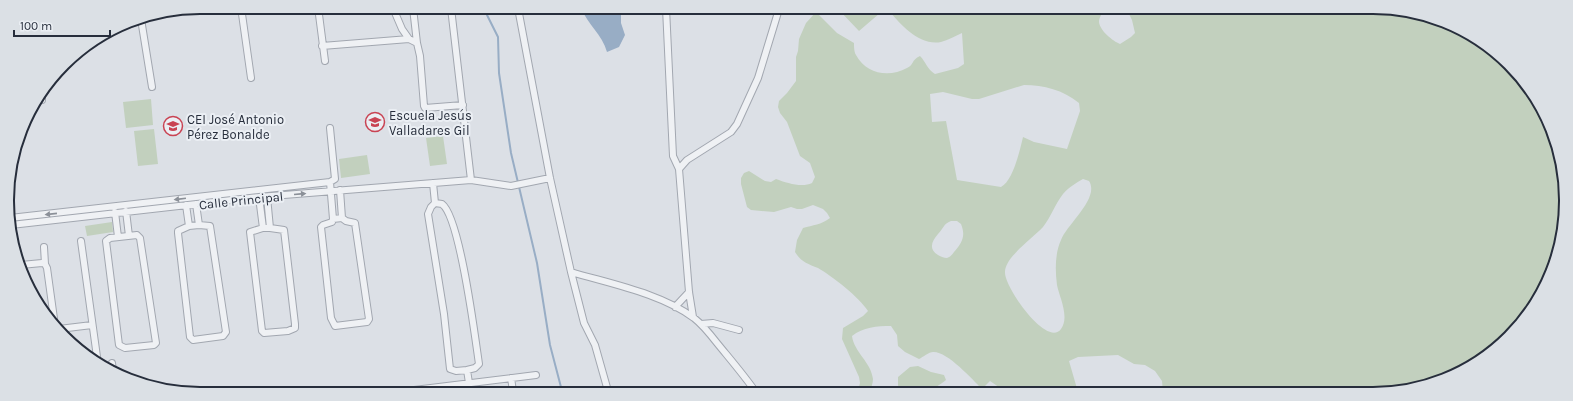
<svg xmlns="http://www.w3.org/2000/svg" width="1573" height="401" viewBox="0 0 1573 401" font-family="Karla,sans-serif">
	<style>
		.green { fill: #c2d0be; fill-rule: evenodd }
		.water { fill: #98adc5 }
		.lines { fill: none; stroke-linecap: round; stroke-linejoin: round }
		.stream { stroke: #98adc5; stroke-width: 2 }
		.minor-casing { stroke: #a2a7b0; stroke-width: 8 }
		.minor { stroke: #eff1f4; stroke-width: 6 }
		.oneway { fill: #8b9098 }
		.labels { text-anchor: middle; stroke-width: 4; stroke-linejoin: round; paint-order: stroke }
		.poi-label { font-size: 13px; fill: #272e3c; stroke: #ebeff4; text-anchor: start }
		.street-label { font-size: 13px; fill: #272e3c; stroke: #ebeff4 }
		.rim { fill: none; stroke: #272e3c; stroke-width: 2 }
	</style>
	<rect width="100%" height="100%" fill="#dce0e6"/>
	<path class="green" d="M838,9L1104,10C1102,13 1099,18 1099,22C1100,31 1113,41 1120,44L1131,37L1135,33L1132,20L1127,10L1410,11L1480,39L1533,93L1562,163V238L1540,297L1500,346L1447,379L1398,392H1163L1162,381L1155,371L1145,365L1134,364L1118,355L1078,357L1069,361L1078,392H1006L990,381L982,389C972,379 947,351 933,352C929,352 923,357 919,359L905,352L898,346L897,335L891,326C877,326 863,327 852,336C854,352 871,362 873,379C873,383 871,388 870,391H858L860,383L859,377L842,339L843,328L863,316L868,311C859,297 832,276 818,268C808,264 801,262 795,252L797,240L803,228C813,225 821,225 830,218L827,213L823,209L813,205L802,209H797L791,207L774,212L751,210L747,207L741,184V178L744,173L749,171L765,181L771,182L776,179C787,183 802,188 812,183L815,177L810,163L800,156L787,122L780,113L778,107L779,101L787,93L796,81V57L798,51L799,39L806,23L816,12L837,33L854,43C854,46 854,52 856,55C866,74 889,78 907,68C914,65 911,60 920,56C926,62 927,69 935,74L958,68L964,64L962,33C955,36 948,40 941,42C920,46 902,26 890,12L880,13L859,31ZM1024,85C1044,85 1063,90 1079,103L1080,111L1067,149L1034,142L1023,137C1020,150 1013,181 1001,187L957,180L946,121L932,122L930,94L943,92L972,99H979ZM1083,179L1089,181C1100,198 1067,224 1061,240C1055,253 1055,270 1057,285C1059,296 1070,317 1061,329C1047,348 1004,287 1005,272C1005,257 1032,239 1043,227C1051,217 1055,204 1063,194C1069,187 1076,183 1083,179ZM951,221H957L961,224C966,236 962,243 954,252C952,255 950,257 947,258C944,258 940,256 938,255C928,249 932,241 938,234C944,228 943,224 951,221Z
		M151,99L153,125L126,128L123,102Z
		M154,129L158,164L138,166L134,131Z
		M443,136L447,164L430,166L426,138Z
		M367,155L370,174L341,178L339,159Z
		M112,222L113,232L87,236L85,226Z
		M918,366L931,372L944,375L946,380C930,393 920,392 900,392L898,385V377L910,367Z"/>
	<path class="water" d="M581,8H621V23L625,35L619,47L607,52C602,34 588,25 581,8Z"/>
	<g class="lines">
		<path class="stream" d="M486,8L487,15L498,37L499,73L511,153L537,263L550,345L562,391"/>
		<g class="minor-casing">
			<path id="minor" d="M241,7L251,78
				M318,7L325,61
				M393,8L402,29L409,39
				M413,8L417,43
				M451,8L471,180L511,186L550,178
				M518,8L550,178L571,272L584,323L595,345L608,391
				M666,8L673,156L679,169L689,292L693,317
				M318,9L330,7
				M141,19L152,87
				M322,46L409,39L417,43L420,56L424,106L425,108L463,105
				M42,95V100
				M330,128L335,179L330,182L333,219
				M679,169L687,160L731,132L737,124L758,78L779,9
				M433,183L435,203
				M340,190L342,218
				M259,197L263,228
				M267,197L270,228
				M196,204L199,225
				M186,205L189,226
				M126,211L129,236
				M115,212L118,237
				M10,218L330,182
				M342,218L346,221L355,223L369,319L367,322L335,326L331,318L321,227L323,225L332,222L333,219Z
				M11,225L259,197L471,180
				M199,225L210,226L226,332L223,336L193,340L190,337L178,233V231L189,226Z
				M263,228H270L284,230L295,324V328L288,331L264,333L262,331L250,232Z
				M137,235L140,238L156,343L154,345L125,348L119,345L106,241L110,238Z
				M81,241L98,364
				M44,247L45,264
				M21,265L42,263L45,264L47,268L55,326
				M571,272C611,284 660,293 694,318C703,325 710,334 717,343C730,359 743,374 755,391
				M675,307L689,292
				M701,324L713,323L739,330
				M59,329L92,325
				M112,363L113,370
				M467,370L456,371L450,369L444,314L428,214L431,207L435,203L442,204C460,217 475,337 479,364L475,368L467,370L469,383
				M511,378L513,391
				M406,391L536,375"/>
		</g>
		<use href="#minor" class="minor"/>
	</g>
	<defs><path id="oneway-solid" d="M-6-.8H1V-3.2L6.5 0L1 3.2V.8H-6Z"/></defs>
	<g class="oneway">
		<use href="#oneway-solid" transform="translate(300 194) rotate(-5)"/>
		<use href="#oneway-solid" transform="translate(180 199) rotate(173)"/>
		<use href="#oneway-solid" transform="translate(51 214) rotate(174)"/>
	</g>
	<defs>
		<g id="school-ring" transform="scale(1)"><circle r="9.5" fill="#ebeff4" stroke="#c94353" stroke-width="1.5"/><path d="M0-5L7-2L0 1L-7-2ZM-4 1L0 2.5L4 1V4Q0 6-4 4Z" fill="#c94353"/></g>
	</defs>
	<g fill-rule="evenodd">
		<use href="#school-ring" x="375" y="122"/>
		<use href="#school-ring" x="173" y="126"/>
	</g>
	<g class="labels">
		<g class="poi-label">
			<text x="389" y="120">Escuela Jesús<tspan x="389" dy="15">Valladares Gil</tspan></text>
			<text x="187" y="124">CEI José Antonio<tspan x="187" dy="15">Pérez Bonalde</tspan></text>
		</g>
		<g class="street-label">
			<text transform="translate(241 200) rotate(-6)" y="5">Calle Principal</text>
		</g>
	</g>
	<path d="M0 0H1573V401H0ZM200 14H1373A186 186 0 0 1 1559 200V201A186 186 0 0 1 1373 387H200A186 186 0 0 1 14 201V200A186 186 0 0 1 200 14Z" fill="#dbe0e5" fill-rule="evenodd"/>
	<path class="rim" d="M200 14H1373A186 186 0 0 1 1559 200V201A186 186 0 0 1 1373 387H200A186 186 0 0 1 14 201V200A186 186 0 0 1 200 14Z"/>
	<path d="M14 30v6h96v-6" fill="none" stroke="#272e3c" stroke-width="2"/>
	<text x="20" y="30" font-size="12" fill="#272e3c" stroke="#ebeff4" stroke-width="3" paint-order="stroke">100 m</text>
</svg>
